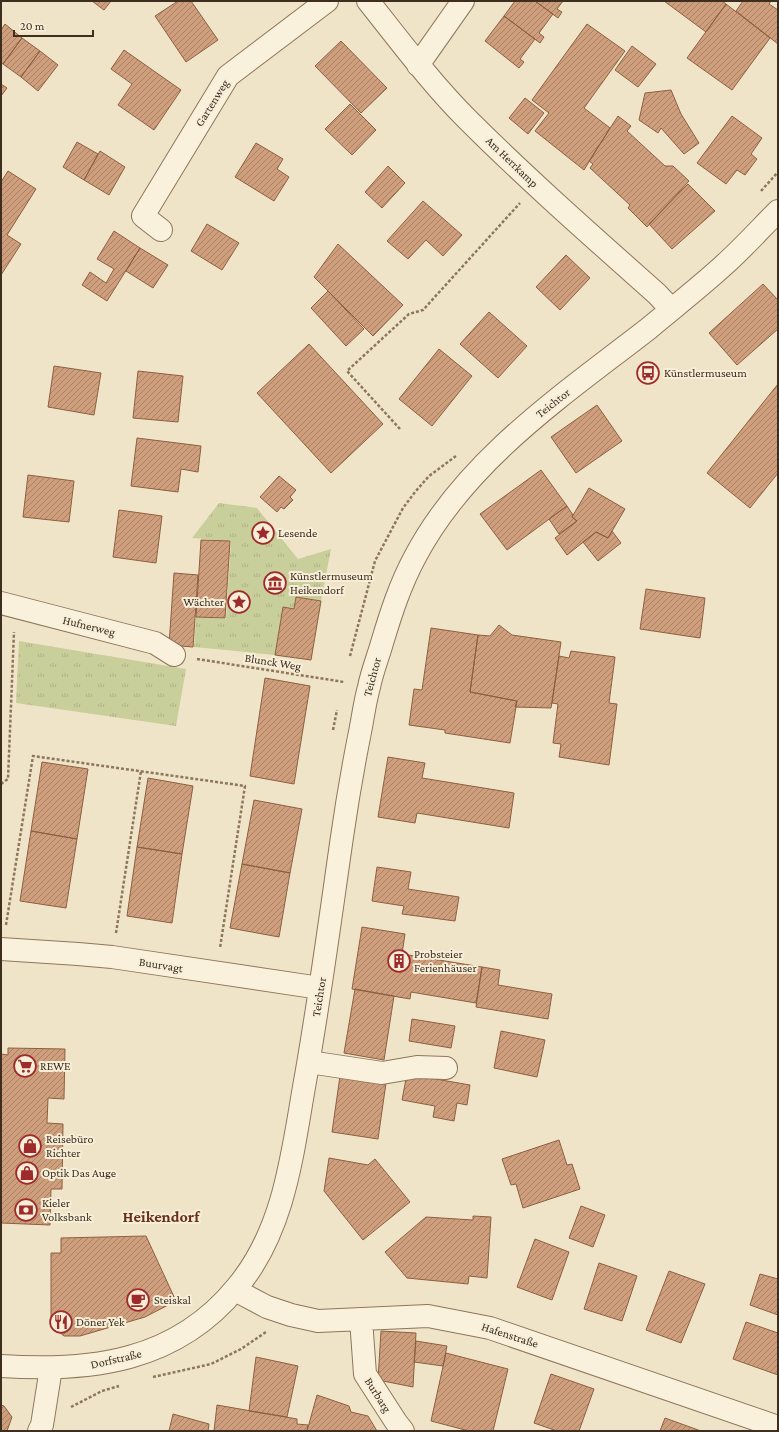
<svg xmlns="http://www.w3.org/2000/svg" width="779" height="1432" viewBox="0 0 779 1432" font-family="'Crimson Pro',serif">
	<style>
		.park { fill: url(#park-tufts) }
		.building { fill: url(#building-hatch); stroke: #8d5f41 }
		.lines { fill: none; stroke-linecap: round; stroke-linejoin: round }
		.minor-casing { stroke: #8d765c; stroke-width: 24 }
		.path { stroke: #8d765c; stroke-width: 2.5; stroke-dasharray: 3 2; stroke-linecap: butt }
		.minor { stroke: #faf1dc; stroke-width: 22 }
		.labels { text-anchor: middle; stroke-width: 4; stroke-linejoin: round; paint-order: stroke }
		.street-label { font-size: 12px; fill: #3d2e20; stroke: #f7eed8 }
		.poi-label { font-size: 12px; fill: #3d2e20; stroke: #f7eed8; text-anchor: start }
		.district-label { font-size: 16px; font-weight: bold; fill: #6b2e1e; stroke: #f7eed8 }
	</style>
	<defs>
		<pattern id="park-tufts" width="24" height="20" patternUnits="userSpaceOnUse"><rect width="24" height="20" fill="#c9cf9b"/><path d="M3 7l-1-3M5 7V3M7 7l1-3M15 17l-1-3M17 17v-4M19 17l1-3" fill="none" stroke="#aeb285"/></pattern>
		<pattern id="building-hatch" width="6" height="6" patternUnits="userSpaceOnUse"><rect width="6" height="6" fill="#cf9f7d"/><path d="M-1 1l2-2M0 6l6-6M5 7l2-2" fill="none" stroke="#a98266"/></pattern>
	</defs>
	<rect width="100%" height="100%" fill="#f0e4c8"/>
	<path class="park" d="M219,503L257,508L298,559L331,549L321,601L296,597L294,609L283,608L275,655L194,647L196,617L226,619L231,541L192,538Z
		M19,641L186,669L176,726L16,703Z"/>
	<path class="building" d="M92,1H111L104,10Z
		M178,1H191L218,40L186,62L155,16Z
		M515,1H535L553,14L539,33L544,37L540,43L504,16Z
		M535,1H563L557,9L562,12L558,18Z
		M664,1H722L726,4L706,32Z
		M743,1H771L769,4L778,10V44L736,11Z
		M726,4L770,38L732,90L687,58Z
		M504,16L535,39L520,59L524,62L519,68L485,41Z
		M5,24L22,38L3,64L1,63V30Z
		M587,24L625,51L584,108L610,128L584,170L535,131L549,113L532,100Z
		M22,38L40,51L21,77L3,64Z
		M341,41L387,88L361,113L315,66Z
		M632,46L656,64L638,87L615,70Z
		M124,50L181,90L154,130L118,105L132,84L111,69Z
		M40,51L58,65L38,91L21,77Z
		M1,84L7,88L1,96Z
		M671,90L681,114L699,143L684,154L661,128L658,133L639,120L645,93Z
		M525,98L544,113L528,134L509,118Z
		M350,104L376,130L352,155L325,129Z
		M618,116L631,126L627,131L665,166H673L689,181L647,227L628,208L630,205L590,168L593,164L589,161Z
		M732,116L762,138L751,154L757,159L745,175L737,170L726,184L697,163Z
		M77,142L98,154L84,180L63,167Z
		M256,143L283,159L277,169L289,177L274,201L235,177Z
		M100,151L125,167L109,195L84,180Z
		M388,166L405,183L382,208L365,192Z
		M8,171L36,189L7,235L21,244L1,275V182Z
		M688,184L715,211L672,249L649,224Z
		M423,201L462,235L443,256L426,240L408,259L387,241Z
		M207,224L239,243L222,270L191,251Z
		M114,231L140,248L107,301L82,285L90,272L106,283L114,269L97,259Z
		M338,244L403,305L373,336L314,277Z
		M140,248L168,265L153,288L126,271Z
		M566,255L590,278L560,310L536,287Z
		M763,284L778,300V329L737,365L709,333Z
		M328,291L364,329L346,346L311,308Z
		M489,312L527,346L498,378L460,344Z
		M309,344L383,424L331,473L257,393Z
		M439,349L472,376L432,426L399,399Z
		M54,366L101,373L94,415L48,407Z
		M138,371L183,376L178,422L133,418Z
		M778,384V473L750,508L707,473Z
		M597,405L622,441L576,473L551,437Z
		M137,438L201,446L198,472L181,469L178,492L131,486Z
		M541,470L567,506L507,550L480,514Z
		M28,475L74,481L69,522L23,517Z
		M279,476L296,490L290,497L293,500L284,509L281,507L277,512L260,497Z
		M589,488L625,509L608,538L596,532L567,555L555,538L577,521L572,517Z
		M567,506L573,515L572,517L577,521L559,534L549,519Z
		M119,510L162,516L156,563L113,557Z
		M612,531L621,543L598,561L583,542L596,532L608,538Z
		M201,540L230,541L225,618L196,617Z
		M174,573L198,575L193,647L169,645Z
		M646,589L705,598L700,638L640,629Z
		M296,597L321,601L311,660L275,655L283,607L294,609Z
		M499,625L512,635L561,642L551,708L515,707L517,701L470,692L478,635L490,636Z
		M431,628L478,635L470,692L517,701L510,743L445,733V730L409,725L414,689L422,690Z
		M571,651L615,657L609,703L617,704L609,765L559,757L561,744L553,743L558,704L552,703L559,656L569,658Z
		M265,678L310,686L294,784L250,776Z
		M388,757L425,763L422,778L514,793L509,828L417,813L415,823L378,817Z
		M42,762L88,769L77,839L31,831Z
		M148,778L193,786L182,854L137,847Z
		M254,800L302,809L290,873L242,864Z
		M31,831L77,839L66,908L20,901Z
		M137,847L182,854L172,923L127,916Z
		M242,864L290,873L279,937L230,928Z
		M377,867L411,872L408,889L459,897L455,921L402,914L404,906L372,901Z
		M362,927L405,934L402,954L482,967L476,1003L411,992L410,999L352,989Z
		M482,967L500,970L498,985L552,994L548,1019L476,1007Z
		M355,989L394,996L384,1060L344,1053Z
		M412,1019L455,1026L451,1048L409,1041Z
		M501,1031L545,1040L537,1077L494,1068Z
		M8,1048L65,1049L64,1099L48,1098L47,1123L63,1124L62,1189H51L50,1225L1,1223V1054L8,1055Z
		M407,1074L470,1085L467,1105L457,1103L454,1121L433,1117L435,1106L402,1100Z
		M340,1076L386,1083L378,1139L332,1132Z
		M559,1140L567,1165L572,1164L580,1189L523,1208L516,1184L511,1185L502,1159Z
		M329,1158L368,1165L375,1159L410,1202L363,1240L324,1191Z
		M581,1206L605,1215L593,1247L569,1238Z
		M473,1216L491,1217L487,1278L469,1276L468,1284L407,1278L385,1252L426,1217L473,1220Z
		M146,1236L176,1301L145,1317L80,1336H64L51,1325V1253H61V1238Z
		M535,1239L569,1252L552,1300L517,1287Z
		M599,1263L637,1276L622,1321L584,1309Z
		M669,1271L705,1284L681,1343L646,1330Z
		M760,1274L778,1279V1315L750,1305Z
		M746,1322L778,1333V1375L733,1359Z
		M381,1331L416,1333L413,1387L378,1380Z
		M416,1341L447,1346L443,1366L414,1362Z
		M446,1353L508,1369L493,1431H469L431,1421Z
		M256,1357L298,1366L287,1417L249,1411Z
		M551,1374L594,1389L579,1431H557L534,1423Z
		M317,1395L349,1406L351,1412L368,1416L377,1431H307Z
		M1,1405L4,1406L12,1417L7,1431H1Z
		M217,1405L297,1419V1424L308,1425L307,1431H214Z
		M173,1414L209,1424L208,1431H169Z
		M665,1418L701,1431H660Z"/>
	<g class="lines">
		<g class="minor-casing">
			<path id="minor" d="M368,1C400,41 431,83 467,119C528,180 593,237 657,294L671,309
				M418,65L463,1
				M161,230L143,216L228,76L327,1
				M1,603L155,643L174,655
				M1,949L78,954L112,957L320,988
				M309,1062L382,1073L417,1067L446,1068
				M235,1290L267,1307L291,1315L318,1321L428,1316L490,1328L778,1427
				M361,1319L365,1374L396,1422L403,1431
				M1,1366C91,1372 176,1362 237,1287C284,1231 292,1156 304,1087C319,1004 330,920 342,837C347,802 353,767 360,732C363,717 365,701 369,687C372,672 378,657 382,643C391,613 400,585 415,557C466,460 563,395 648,329C673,308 700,287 724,265C743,248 760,229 778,211
				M39,1431L42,1425L51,1368"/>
		</g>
		<path class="path" d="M761,191L778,172
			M400,429L347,371L409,314L423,310L520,203
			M350,656L375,561L385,542L403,508L415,492L429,476L456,456
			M197,659L344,682
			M333,730L337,710
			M1,784L8,779L14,632
			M6,925L33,756L245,786L220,948
			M116,933L141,771
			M153,1377L211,1364L241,1349L266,1332
			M71,1407L102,1391L119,1386"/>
		<use href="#minor" class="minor"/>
	</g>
	<defs>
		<g id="bus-ring" transform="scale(1.15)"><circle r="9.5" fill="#f7eed8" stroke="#9e2a2b" stroke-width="1.5"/><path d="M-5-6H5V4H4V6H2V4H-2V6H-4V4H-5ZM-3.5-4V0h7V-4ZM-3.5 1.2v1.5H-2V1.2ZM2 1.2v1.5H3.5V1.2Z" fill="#9e2a2b"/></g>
		<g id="sight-ring" transform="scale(1.15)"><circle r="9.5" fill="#f7eed8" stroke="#9e2a2b" stroke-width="1.5"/><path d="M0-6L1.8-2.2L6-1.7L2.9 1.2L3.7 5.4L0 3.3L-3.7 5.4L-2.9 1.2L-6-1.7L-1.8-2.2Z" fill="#9e2a2b"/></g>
		<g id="museum-ring" transform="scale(1.15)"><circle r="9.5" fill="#f7eed8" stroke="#9e2a2b" stroke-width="1.5"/><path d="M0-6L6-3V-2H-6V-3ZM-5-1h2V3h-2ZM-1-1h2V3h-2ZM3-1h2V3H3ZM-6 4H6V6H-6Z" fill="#9e2a2b"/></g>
		<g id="building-ring" transform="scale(1.15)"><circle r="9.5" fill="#f7eed8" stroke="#9e2a2b" stroke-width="1.5"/><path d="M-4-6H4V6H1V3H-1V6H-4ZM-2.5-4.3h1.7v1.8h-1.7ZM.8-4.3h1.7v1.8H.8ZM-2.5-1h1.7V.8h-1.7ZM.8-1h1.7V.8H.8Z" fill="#9e2a2b"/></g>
		<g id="supermarket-ring" transform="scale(1.15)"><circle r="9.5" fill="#f7eed8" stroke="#9e2a2b" stroke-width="1.5"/><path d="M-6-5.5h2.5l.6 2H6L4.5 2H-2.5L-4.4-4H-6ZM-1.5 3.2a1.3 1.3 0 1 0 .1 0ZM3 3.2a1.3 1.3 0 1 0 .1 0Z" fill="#9e2a2b"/></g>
		<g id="shop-ring" transform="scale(1.15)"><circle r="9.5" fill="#f7eed8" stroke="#9e2a2b" stroke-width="1.5"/><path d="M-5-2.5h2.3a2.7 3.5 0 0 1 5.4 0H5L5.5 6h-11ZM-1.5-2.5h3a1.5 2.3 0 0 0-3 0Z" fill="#9e2a2b"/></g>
		<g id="bank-ring" transform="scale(1.15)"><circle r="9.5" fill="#f7eed8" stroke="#9e2a2b" stroke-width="1.5"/><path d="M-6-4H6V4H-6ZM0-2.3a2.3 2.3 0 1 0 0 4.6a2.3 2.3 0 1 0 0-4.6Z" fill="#9e2a2b"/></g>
		<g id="cafe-ring" transform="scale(1.15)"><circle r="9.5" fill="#f7eed8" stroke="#9e2a2b" stroke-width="1.5"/><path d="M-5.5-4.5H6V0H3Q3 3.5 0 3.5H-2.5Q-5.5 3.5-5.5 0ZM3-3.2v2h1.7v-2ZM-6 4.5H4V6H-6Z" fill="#9e2a2b"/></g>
		<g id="restaurant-ring" transform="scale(1.15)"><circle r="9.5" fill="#f7eed8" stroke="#9e2a2b" stroke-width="1.5"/><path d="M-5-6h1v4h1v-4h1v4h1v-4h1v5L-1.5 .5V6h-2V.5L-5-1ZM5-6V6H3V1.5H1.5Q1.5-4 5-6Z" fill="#9e2a2b"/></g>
	</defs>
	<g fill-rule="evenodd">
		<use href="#bus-ring" x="648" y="373"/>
		<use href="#sight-ring" x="263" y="533"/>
		<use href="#museum-ring" x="275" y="583"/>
		<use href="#sight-ring" x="239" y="602"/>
		<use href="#building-ring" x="399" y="961"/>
		<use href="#supermarket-ring" x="25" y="1066"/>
		<use href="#shop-ring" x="30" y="1146"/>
		<use href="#shop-ring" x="27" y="1173"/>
		<use href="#bank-ring" x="26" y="1210"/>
		<use href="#cafe-ring" x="138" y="1300"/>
		<use href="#restaurant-ring" x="61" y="1322"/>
	</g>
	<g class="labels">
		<g class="street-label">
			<text transform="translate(212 103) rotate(-58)" y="4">Gartenweg</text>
			<text transform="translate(512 162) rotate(44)" y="4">Am Herrkamp</text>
			<text transform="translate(553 403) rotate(-38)" y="4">Teichtor</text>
			<text transform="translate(89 626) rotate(14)" y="4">Hufnerweg</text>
			<text transform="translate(273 662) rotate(9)" y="4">Blunck Weg</text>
			<text transform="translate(372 677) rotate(-75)" y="4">Teichtor</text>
			<text transform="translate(161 965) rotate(9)" y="4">Buurvagt</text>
			<text transform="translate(319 997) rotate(-81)" y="4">Teichtor</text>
			<text transform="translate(510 1335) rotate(18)" y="4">Hafenstraße</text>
			<text transform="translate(116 1359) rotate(-13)" y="4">Dorfstraße</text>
			<text transform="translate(378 1395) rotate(58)" y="4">Burbarg</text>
		</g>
		<g class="poi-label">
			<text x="664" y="377">Künstlermuseum</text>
			<text x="278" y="537">Lesende</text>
			<text x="290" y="580">Künstlermuseum<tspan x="290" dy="14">Heikendorf</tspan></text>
			<text x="224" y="606" text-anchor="end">Wächter</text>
			<text x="414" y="958">Probsteier<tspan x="414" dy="14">Ferienhäuser</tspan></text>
			<text x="40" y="1070">REWE</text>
			<text x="46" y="1143">Reisebüro<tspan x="46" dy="14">Richter</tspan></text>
			<text x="42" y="1177">Optik Das Auge</text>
			<text x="42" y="1207">Kieler<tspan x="42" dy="14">Volksbank</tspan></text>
			<text x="154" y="1304">Steiskal</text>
			<text x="76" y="1326">Döner Yek</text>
		</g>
		<g class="district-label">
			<text x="161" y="1222">Heikendorf</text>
		</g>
	</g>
	<rect width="779" height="1432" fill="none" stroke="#3d2e20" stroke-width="4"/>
	<path d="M14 30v6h79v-6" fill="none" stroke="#3d2e20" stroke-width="2"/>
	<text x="20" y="30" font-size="12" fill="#3d2e20" stroke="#f7eed8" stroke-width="3" paint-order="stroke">20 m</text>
</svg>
